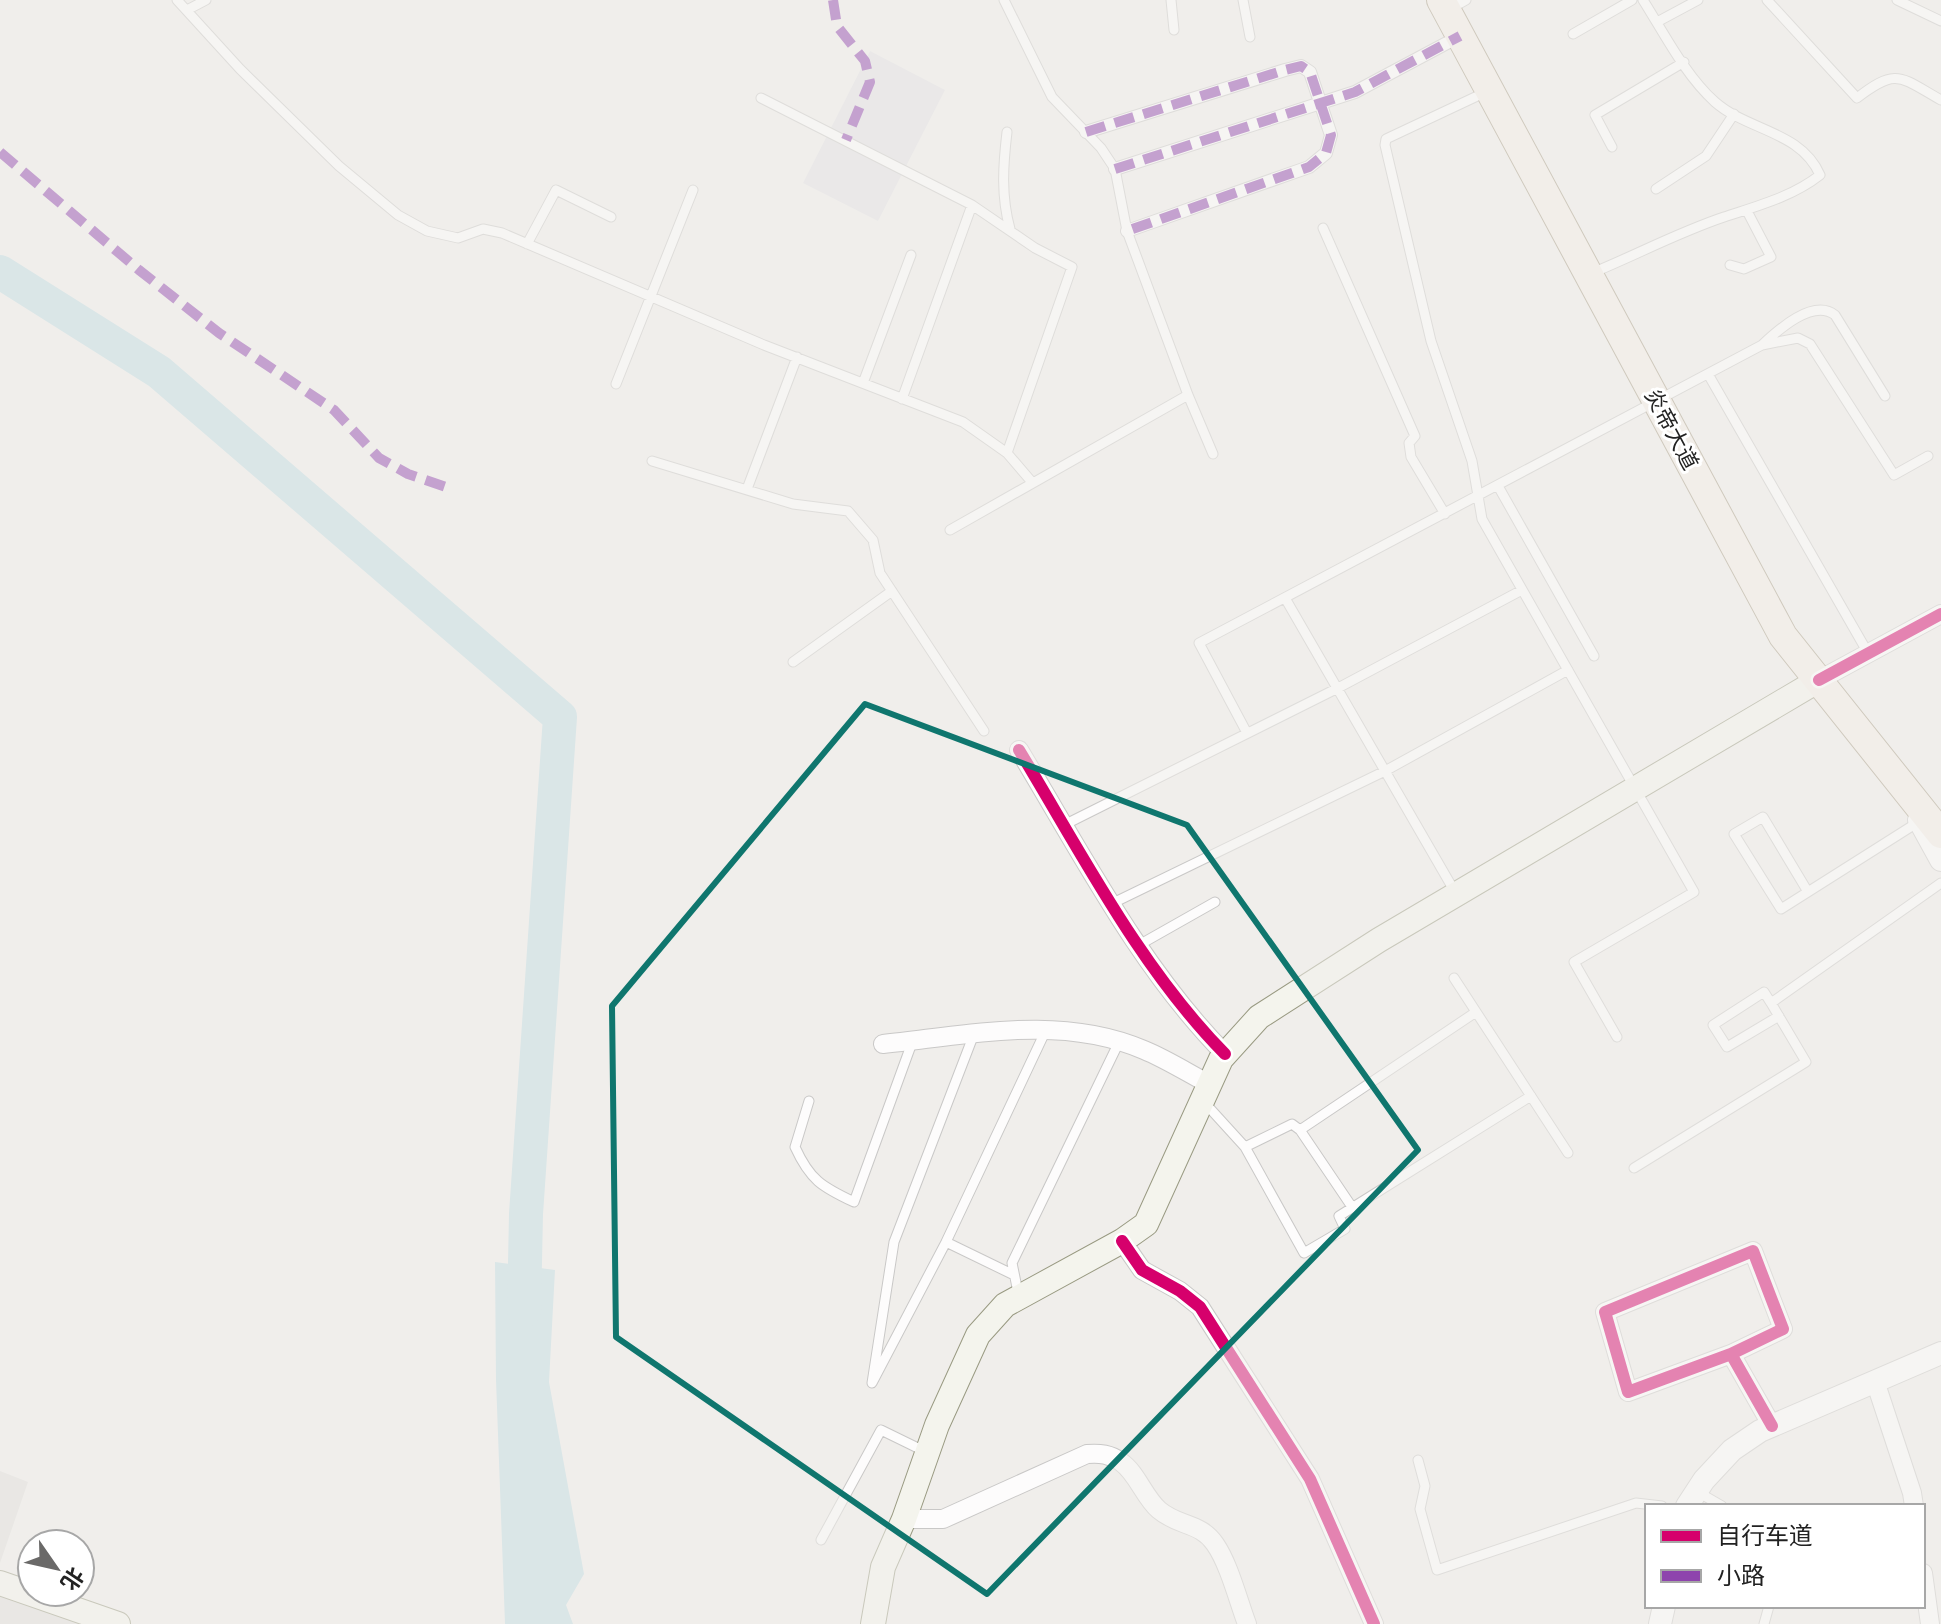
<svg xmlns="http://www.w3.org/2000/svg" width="1941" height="1624" viewBox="0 0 1941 1624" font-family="'Source Sans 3','Noto Sans SC',sans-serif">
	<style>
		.residential { fill: #dfdedc }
		.plaza { fill: #e2e1e5 }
		.water { fill: #bfdbe3 }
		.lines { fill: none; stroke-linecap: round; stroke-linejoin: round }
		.river { stroke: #bfdbe3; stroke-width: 34 }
		.service-casing { stroke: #c9c8c7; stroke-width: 11 }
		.pedestrian-casing { stroke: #c9c8c7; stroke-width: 14 }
		.minor-casing { stroke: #c9c8c7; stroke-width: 20 }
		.tertiary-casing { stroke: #c9c8c7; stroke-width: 24 }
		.secondary-casing { stroke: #999a82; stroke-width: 26 }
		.primary-casing { stroke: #a79c86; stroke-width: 30 }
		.service { stroke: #fdfcfc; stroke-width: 9 }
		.pedestrian { stroke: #fdfcfc; stroke-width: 12 }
		.minor { stroke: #fdfcfc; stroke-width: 18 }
		.tertiary { stroke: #fdfcfc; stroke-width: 22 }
		.secondary { stroke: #f4f4ed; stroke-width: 24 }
		.primary { stroke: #f3ede7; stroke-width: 28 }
		.quiet { stroke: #8e44ad; stroke-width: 10; stroke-dasharray: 20 10; stroke-linecap: butt }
		.cycleway-casing { stroke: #fff; stroke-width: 17 }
		.cycleway { stroke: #d6006c; stroke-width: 12 }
		.marked { fill: none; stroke: #0f766e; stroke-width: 6; stroke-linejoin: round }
		.labels { text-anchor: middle; stroke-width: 6; stroke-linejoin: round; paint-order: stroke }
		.street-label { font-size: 22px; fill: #222; stroke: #fff }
	</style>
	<rect width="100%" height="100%" fill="#f0eeeb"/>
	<path class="residential" d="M0,1471L28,1482L0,1563Z
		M0,1583L118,1624H0Z"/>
	<path class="plaza" d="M870,51L945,90L878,221L803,183Z"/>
	<path class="water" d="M495,1262L555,1270L549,1382L584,1574L566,1605L573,1624H505L496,1380Z"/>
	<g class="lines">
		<path class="river" d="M0,272L159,372L560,717L526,1214L524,1311"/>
		<g class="service-casing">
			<path id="service" d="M177,0L240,69L339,166L398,215L427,231L458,238L483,229L502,233L764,345L963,422L1007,453L1031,481
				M1004,0L1052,97L1101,148L1115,169L1127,231L1188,395L1213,454
				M1171,0L1174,30
				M1243,0L1250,37
				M1767,0L1857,98C1897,67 1900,77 1941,100
				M1897,0L1941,21
				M187,10L206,0
				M1448,10L1466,0
				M1657,22L1698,0
				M1573,34L1632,0
				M1488,91L1386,139L1385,145L1431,341L1472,461L1482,519L1694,892L1574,962L1617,1037
				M761,98L972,205L1035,248L1072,267L1007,453
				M1007,132C1003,166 1001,196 1010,229
				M1612,147L1595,115L1684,62
				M1656,189L1706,156L1734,114
				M1323,228L1415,436L1409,443L1411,457L1445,514
				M527,244L556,190L611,217
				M1730,265L1744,269L1771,257L1747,211
				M1592,273C1636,255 1679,232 1724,217C1757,206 1792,197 1820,175C1801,131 1748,131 1715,102C1685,75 1664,33 1643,0
				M1762,345L1798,338L1810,344L1894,475L1928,456
				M1708,374L1868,653
				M863,383L911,255
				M616,384L693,190
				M902,399L972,205
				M652,461L793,504L848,511L873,540L880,573L984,731
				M1498,486L1594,656
				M747,489L797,357
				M950,530L1188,395
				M1285,598L1455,892
				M793,662L892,591
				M1247,733L1199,643L1762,345C1778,330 1813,298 1835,315L1885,396
				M1064,825L1338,688L1522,590
				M1808,892L1763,817L1734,834L1781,909L1920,821
				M1113,903L1385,771L1568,670
				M1139,945L1215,902
				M1454,978L1568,1153
				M1771,1003L1764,992L1713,1025L1727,1047L1779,1016
				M974,1034L894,1242L872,1383L946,1242L1046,1030
				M809,1101L795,1147C810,1180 822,1187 854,1202L913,1040
				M1204,1102L1245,1147L1304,1253L1345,1229L1339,1216L1531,1096
				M1300,1130L1476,1012
				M1245,1147L1292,1124L1300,1130L1352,1207
				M1634,1168L1806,1062L1771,1003L1941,883
				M946,1242L1014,1275
				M1019,1297L1012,1263L1119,1042
				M1418,1460L1425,1486L1420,1509L1437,1570L1636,1503L1662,1506
				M1696,1491L1722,1506
				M821,1540L881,1430L924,1451
				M1764,1624L1769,1606"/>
		</g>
		<g class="pedestrian-casing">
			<path id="pedestrian" d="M1086,132L1285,70L1301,66L1310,72L1331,135L1326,153L1309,167L1127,231
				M1115,169L1355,92L1460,36"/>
		</g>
		<g class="minor-casing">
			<path id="minor" d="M1819,680L1941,614
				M1019,750C1081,852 1140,968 1225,1054
				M883,1044C969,1035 1061,1014 1144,1050C1166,1059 1188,1073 1209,1084
				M1122,1241L1142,1270L1180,1291L1200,1307L1310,1479L1374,1624
				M1731,1354L1628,1392L1605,1312L1753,1251L1783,1329L1731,1354L1772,1426
				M1875,1381L1912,1493L1914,1506
				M904,1519H943L1087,1454C1100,1453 1110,1454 1121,1462C1137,1473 1144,1497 1159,1510C1179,1527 1200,1522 1215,1544C1229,1564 1238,1600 1247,1624
				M1923,1573L1930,1624"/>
		</g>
		<g class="tertiary-casing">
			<path id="tertiary" d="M1919,820L1941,860
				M1687,1506L1704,1480L1732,1450L1760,1431L1941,1353
				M1660,1624L1664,1606"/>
		</g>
		<g class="secondary-casing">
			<path id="secondary" d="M0,1583L118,1624
				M873,1624L883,1567L904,1519L937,1425L978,1335L1005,1305L1122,1241L1146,1224L1221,1059L1259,1017L1379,940L1819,680"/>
		</g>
		<g class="primary-casing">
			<path id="primary" d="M1441,0L1783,636L1941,834"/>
		</g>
		<use href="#service" class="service"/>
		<use href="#pedestrian" class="pedestrian"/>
		<use href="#minor" class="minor"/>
		<use href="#tertiary" class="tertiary"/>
		<use href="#secondary" class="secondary"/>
		<use href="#primary" class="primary"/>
		<path class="quiet" d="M833,0L837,26L865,61L870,82L846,140
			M1086,132L1285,70L1301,66L1310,72L1331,135L1326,153L1309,167L1127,231
			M0,152L139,270L219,333L334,410L379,458L408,474L452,489
			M1115,169L1355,92L1460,36"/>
		<g class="cycleway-casing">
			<path id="cycleway" d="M1819,680L1941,614
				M1019,750C1081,852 1140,968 1225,1054
				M1122,1241L1142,1270L1180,1291L1200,1307L1310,1479L1374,1624
				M1731,1354L1628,1392L1605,1312L1753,1251L1783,1329L1731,1354L1772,1426"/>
		</g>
		<use href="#cycleway" class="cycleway"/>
	</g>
	<path d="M0 0H1941V1624H0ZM865,704L1187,825L1418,1150L987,1594L616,1337L612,1006Z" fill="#f0eeeb" fill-opacity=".55" fill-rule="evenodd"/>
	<path class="marked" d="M865,704L1187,825L1418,1150L987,1594L616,1337L612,1006Z"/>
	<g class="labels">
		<g class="street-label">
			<text transform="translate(1672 429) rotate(62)" y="8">炎帝大道</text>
		</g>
	</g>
	<rect x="1645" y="1504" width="280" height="104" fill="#ffffff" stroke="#a7a7a7" stroke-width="2"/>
	<rect x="1661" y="1530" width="40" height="12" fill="#d6006c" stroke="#a7a7a7" stroke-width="2"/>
	<text x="1717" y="1544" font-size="24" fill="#222222">自行车道</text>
	<rect x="1661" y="1570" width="40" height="12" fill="#8e44ad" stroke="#a7a7a7" stroke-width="2"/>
	<text x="1717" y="1584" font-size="24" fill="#222222">小路</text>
	<g transform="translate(56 1568) rotate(124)"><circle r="38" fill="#ffffff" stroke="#a7a7a7" stroke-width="2"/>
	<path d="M0-6L14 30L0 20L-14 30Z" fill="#6a6968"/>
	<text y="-12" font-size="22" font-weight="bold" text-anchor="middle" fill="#222222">北</text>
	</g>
</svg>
